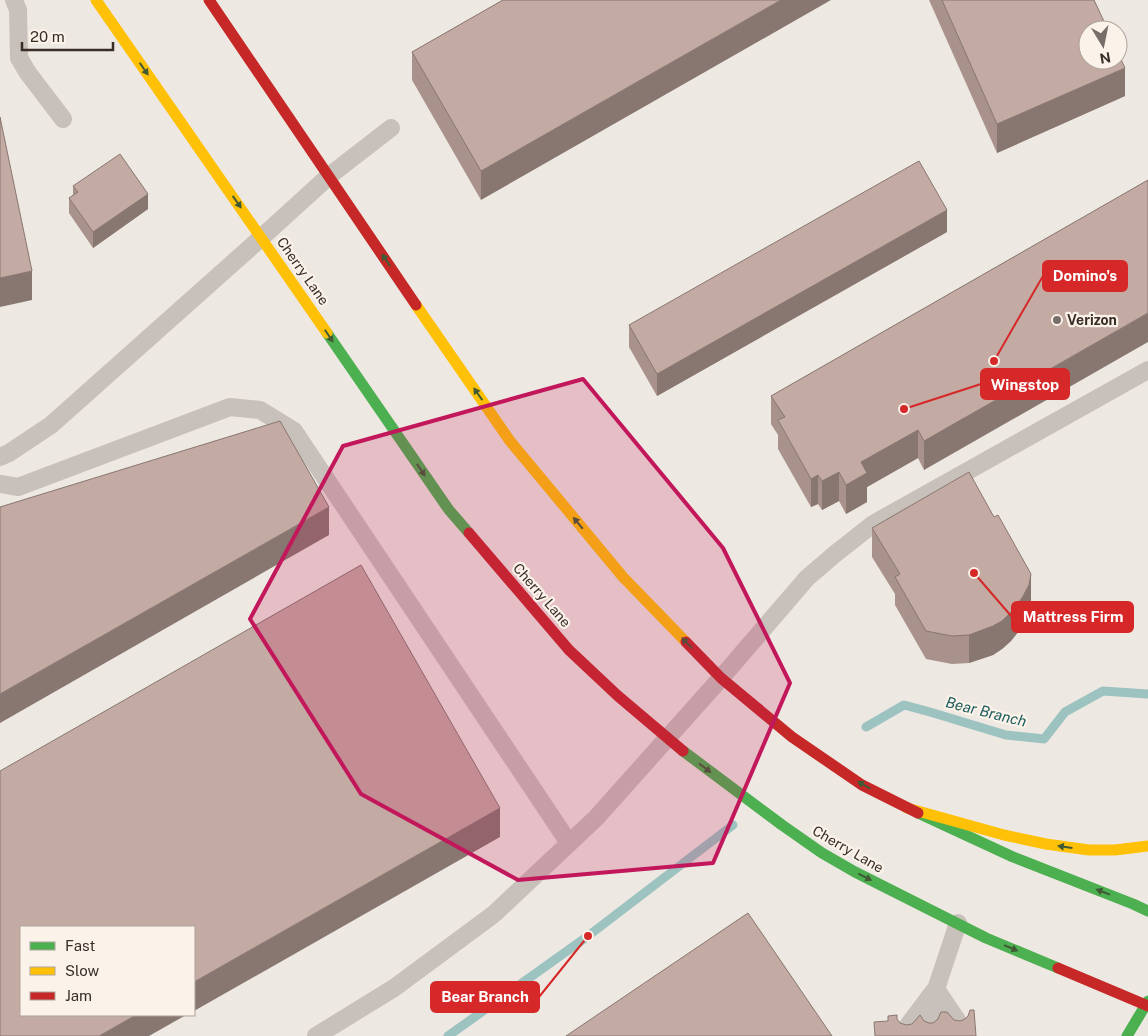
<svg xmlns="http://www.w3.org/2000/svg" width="1148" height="1036" viewBox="0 0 1148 1036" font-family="'Public Sans',sans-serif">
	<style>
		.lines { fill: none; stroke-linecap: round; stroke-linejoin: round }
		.stream { stroke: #9cc3c0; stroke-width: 9 }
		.lane { stroke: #c8c0ba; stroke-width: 18 }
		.fast { stroke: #4caf50; stroke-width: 11 }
		.slow { stroke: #ffc107; stroke-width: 11 }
		.jam { stroke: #c62828; stroke-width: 11 }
		.wall { fill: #a8928b }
		.shaded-wall { fill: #887771 }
		.building { fill: #c3aaa2; stroke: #887771 }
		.oneway { fill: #405a36 }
		.marked { fill: #c2185b; fill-opacity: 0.2; stroke: #c2185b; stroke-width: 4; stroke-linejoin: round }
		.poi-dot { fill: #786e69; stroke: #fbf2e9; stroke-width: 2 }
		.labels { text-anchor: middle; stroke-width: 4.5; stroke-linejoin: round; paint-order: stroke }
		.street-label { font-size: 14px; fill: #392d28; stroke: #fbf2e9 }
		.poi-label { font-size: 14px; font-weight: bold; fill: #392d28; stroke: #fbf2e9; text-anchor: start }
		.water-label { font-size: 15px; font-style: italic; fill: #1b5d5d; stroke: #fbf2e9 }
		.leader { fill: none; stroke: #d62828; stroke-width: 2 }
		.callout-dot { fill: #d62828; stroke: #fbf2e9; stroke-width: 2 }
		.callout { fill: #d62828; stroke: #d62828; stroke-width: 2 }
		.callout-label { font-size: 15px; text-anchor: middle; font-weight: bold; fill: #fff }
	</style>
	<rect width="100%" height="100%" fill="#eee8e2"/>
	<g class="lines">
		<path class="stream" d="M866,727L904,705L930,712L1006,735L1044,739L1065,712L1103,691L1148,694
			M448,1036L588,936L733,825"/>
		<path class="lane" d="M14,0L18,10L19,58L28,73L63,119
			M0,457L9,453L51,425L262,237L329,176L391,128
			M0,484L18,487L230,407L260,410L294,431L569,843
			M936,989L959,1023
			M930,1025L936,989L958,923
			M907,1027L934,991
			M316,1036L394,988L494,914L596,818L721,678L807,578L835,554L873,524L1148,370"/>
		<path class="fast" d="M327,333L449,510L469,533
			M683,751L782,825L822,853L855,872L986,938L1058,968
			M918,813L1013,857L1133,904L1148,911
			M1127,1036L1148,1001"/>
		<path class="slow" d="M96,0L327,333
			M416,305L510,441L623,577L686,642
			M907,808L1004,835L1046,844L1089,850H1115L1148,846"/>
		<path class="jam" d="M209,0L416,305
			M469,533L569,650L618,696L683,751
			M686,642L721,678L792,737L862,785L918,813
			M1058,968L1148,1006"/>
	</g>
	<path class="wall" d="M503,0L481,200L412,80V52Z
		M929,0H1094L1125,96L997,153Z
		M1148,180L924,470L918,458L867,487V502L846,514L839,501L822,510L818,504L811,507L778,449V435L771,424V396Z
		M73,186L148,209L93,248L69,213V198L73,195Z
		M947,232L657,396L629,347V325Z
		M872,528L1031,603L1029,613L1022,627L1011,641L1002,649L993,655L969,663L952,664L926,659L895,605V594L872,557Z"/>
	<path class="shaded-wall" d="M781,0H831L481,200V171Z
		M1125,68V96L997,153V124Z
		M148,194V209L93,248V232Z
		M947,210V232L657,396V374Z
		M32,271V300L0,307V278Z
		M1148,313V342L924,470V441Z
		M918,430V458L867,487V502L846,514V485L861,462Z
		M839,472V501L822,510V481Z
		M818,475V504L811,507V479Z
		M329,507V535L0,723V694Z
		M1031,574V603L1029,613L1022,627L1011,641L1002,649L993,655L969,663V635Z
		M500,808V837L194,1011V982Z
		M136,1015H186L149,1036H99Z"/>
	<path class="building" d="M503,0H781L481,171L412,52Z
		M942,0H1094L1108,30H1088V60H1118V53L1125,68L997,124Z
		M0,117L32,271L0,278Z
		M120,154L148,194L93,232L69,198L78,192L73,186Z
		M919,161L947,210L657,374L629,325Z
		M1148,180V313L924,441L918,430L861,462L867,473L846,485L839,472L822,481L818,475L811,479L778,420L785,417L771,396Z
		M280,421L329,507L0,694V507Z
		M969,472L994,517L998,515L1031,574L1029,585L1022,598L1011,612L1002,621L993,626L969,635L952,636L926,631L895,577L900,574L872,528Z
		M361,565L500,808L194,982V927H21V1015H136L99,1036H0V771Z
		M748,913L832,1036H566Z
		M970,1010H974L976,1036H875L874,1022L888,1021V1016L897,1015V1019L900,1023L906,1025L912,1024L920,1015L924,1021L929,1023H933L938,1019L941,1012H947L954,1020L960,1021L965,1019L968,1016Z"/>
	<defs><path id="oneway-solid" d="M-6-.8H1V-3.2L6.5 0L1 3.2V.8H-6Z" transform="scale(1.25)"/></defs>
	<g class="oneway">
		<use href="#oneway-solid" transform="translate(144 69) rotate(55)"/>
		<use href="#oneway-solid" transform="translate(237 202) rotate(55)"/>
		<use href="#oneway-solid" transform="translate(386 260) rotate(-124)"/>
		<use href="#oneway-solid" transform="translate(329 336) rotate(56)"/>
		<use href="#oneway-solid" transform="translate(478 394) rotate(-125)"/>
		<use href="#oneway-solid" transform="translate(421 470) rotate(56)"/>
		<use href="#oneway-solid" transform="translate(578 523) rotate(-130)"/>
		<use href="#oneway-solid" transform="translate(687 643) rotate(-134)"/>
		<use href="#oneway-solid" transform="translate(705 768) rotate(37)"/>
		<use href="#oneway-solid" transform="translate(864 785) rotate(-150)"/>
		<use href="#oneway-solid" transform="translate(1065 847) rotate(-172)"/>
		<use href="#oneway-solid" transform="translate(865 877) rotate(27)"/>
		<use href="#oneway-solid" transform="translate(1103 892) rotate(-159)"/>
		<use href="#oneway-solid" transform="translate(1011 948) rotate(23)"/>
	</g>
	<path class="marked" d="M583,379L723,548L790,683L713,863L518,880L361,794L250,619L343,446Z"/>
	<circle class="poi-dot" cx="1057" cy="320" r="5"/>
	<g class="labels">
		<g class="street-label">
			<text transform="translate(303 271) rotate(55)" y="5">Cherry Lane</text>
			<text transform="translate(542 595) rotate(49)" y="5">Cherry Lane</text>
			<text transform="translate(848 849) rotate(30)" y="5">Cherry Lane</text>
		</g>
		<g class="poi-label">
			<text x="1067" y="325">Verizon</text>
		</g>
		<g class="water-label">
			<text transform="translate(986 712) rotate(14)" y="5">Bear Branch</text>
		</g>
	</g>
	<path class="leader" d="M994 361L1043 276M904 409L981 384M974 573L1012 617M588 936L539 997"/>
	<g class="callout-dot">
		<circle cx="994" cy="361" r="5"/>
		<circle cx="904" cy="409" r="5"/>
		<circle cx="974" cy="573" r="5"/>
		<circle cx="588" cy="936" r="5"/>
	</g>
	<g class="callout">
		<rect x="1043" y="261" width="84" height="30" rx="5"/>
		<rect x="981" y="369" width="88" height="30" rx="5"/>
		<rect x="1012" y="602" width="121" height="30" rx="5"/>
		<rect x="431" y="982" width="108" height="30" rx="5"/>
	</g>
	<g class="callout-label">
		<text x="1085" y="281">Domino's</text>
		<text x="1025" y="390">Wingstop</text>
		<text x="1073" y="622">Mattress Firm</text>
		<text x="485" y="1002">Bear Branch</text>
	</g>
	<rect x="20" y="926" width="175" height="90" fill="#fbf2e9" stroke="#ada39c"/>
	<rect x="30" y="942" width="25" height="8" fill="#4caf50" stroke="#ada39c"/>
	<text x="65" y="951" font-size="15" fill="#392d28">Fast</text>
	<rect x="30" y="967" width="25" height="8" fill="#ffc107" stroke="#ada39c"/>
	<text x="65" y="976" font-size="15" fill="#392d28">Slow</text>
	<rect x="30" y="992" width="25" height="8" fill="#c62828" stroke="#ada39c"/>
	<text x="65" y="1001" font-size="15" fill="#392d28">Jam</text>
	<g transform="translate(1103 45) rotate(170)"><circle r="24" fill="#fbf2e9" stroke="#ada39c"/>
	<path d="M0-4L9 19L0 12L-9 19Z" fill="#786e69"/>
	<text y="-8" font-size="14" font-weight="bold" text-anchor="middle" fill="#392d28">N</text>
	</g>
	<path d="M22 42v8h91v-8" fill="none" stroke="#392d28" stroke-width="2.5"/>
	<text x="30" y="42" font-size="15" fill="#392d28" stroke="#fbf2e9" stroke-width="4" paint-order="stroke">20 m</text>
</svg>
